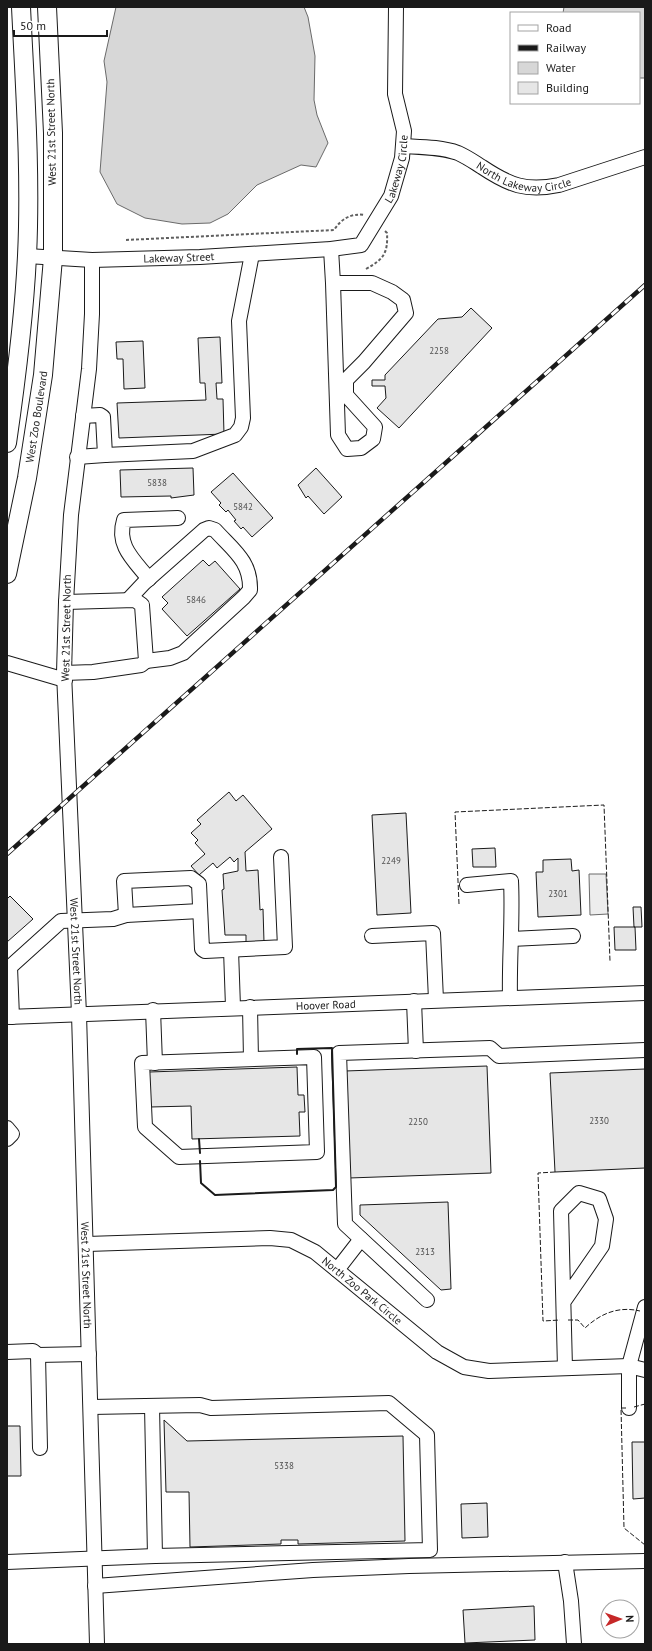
<svg xmlns="http://www.w3.org/2000/svg" width="652" height="1651" viewBox="0 0 652 1651" font-family="'PT Sans',sans-serif">
	<style>
		.built { fill: #ededed; stroke: #6a6a6a }
		.water { fill: #d7d7d7; stroke: #6a6a6a }
		.building { fill: #e6e6e6; stroke: #1a1a1a }
		.lines { fill: none; stroke-linecap: round; stroke-linejoin: round }
		.minor-casing { stroke: #1a1a1a; stroke-width: 16 }
		.major-casing { stroke: #1a1a1a; stroke-width: 20 }
		.path { stroke: #5f5f5f; stroke-width: 2; stroke-dasharray: 3 2; stroke-linecap: butt }
		.minor { stroke: #fff; stroke-width: 14 }
		.major { stroke: #fff; stroke-width: 18 }
		.rail-casing { stroke: #1a1a1a; stroke-width: 4.5 }
		.rail { stroke: #fff; stroke-width: 3; stroke-dasharray: 9; stroke-linecap: butt }
		.fence { stroke: #1a1a1a; stroke-width: 1; stroke-dasharray: 5 2; stroke-linecap: butt }
		.wall { stroke: #1a1a1a; stroke-width: 2 }
		.labels { text-anchor: middle; stroke-width: 3; stroke-linejoin: round; paint-order: stroke }
		.number-label { font-size: 9px; fill: #4d4d4d }
		.street-label { font-size: 11px; fill: #1a1a1a; stroke: #fff }
	</style>
	<rect width="100%" height="100%" fill="#fff"/>
	<path class="built" d="M589,874H606L608,914L590,915Z"/>
	<path class="water" d="M116,7H304L308,17L315,56L314,100L317,115L328,143L316,167L301,165L257,185L228,214L210,223L182,224L145,218L117,204L100,172L107,82L104,61Z
		M564,7H645V78H639V13H563Z"/>
	<path class="building" d="M471,308L492,328L399,428L377,408L386,398L385,386H372V380H385V375L438,319L462,317Z
		M220,337L222,383H216L217,399H223L224,434L119,438L117,403L206,400L205,383H200L198,338Z
		M143,341L145,388L124,389L123,359H117L116,342Z
		M193,468L194,495L171,498V496L121,497L120,470Z
		M316,468L342,497L324,514L308,496L306,498L298,485Z
		M233,473L273,518L252,537L243,527L241,529L234,521L236,520L228,510L226,512L219,505L221,503L211,492Z
		M203,560L209,566L215,561L240,589L187,636L162,609L168,603L162,597Z
		M229,792L236,801L243,795L272,829L245,852L246,871L258,870L260,910L263,909L264,942H246V935H225L222,890L224,889L223,874L238,871V858L234,862L230,857L217,868L213,863L199,875L191,866L205,854L195,843L198,840L191,833L201,824L197,820Z
		M406,813L411,913L377,915L372,815Z
		M495,848L496,867H473L472,849Z
		M571,859L572,871L579,870L581,915L538,917L536,872H543V860Z
		M10,896L33,919L7,942V899Z
		M633,907H641L642,927H634Z
		M614,927H635L636,950H615Z
		M487,1066L491,1173L349,1178L345,1071Z
		M297,1067L298,1095H304L305,1112H299L300,1136L192,1139L191,1106L150,1107L149,1072Z
		M645,1069V1168L555,1172L550,1073Z
		M448,1202L451,1289L441,1290L360,1215V1205Z
		M164,1420L187,1441L403,1436L405,1541L298,1544V1540H281V1544L190,1547L189,1492H166Z
		M7,1426H20L21,1476H7Z
		M632,1442H645V1498L633,1499Z
		M487,1503L488,1537L462,1538L461,1504Z
		M534,1606L535,1640L465,1643L463,1610Z"/>
	<g class="lines">
		<g class="minor-casing">
			<g id="minor">
				<path id="s1" d="M404,146C422,147 441,147 458,153C467,157 474,162 482,167C509,185 526,192 559,185L645,157"/>
				<path d="M331,249L333,283L338,435L347,449L361,448L373,439L375,427L346,395V380L364,362L406,313L403,300L392,292L372,283H333"/>
				<path id="s2" d="M27,256L92,260L200,257L331,249L361,245L391,196L402,158L404,131L395,94L396,7"/>
				<path id="s3" d="M92,260V314L89,369L71,515L66,602L64,673L79,1014L97,1644"/>
				<path d="M105,455L193,451L235,435L241,427L243,418L239,321L252,254"/>
				<path d="M77,457L105,455L103,417L100,415L83,416"/>
				<path d="M149,579C134,560 116,546 124,520L178,518"/>
				<path d="M128,600L144,583L204,530L209,528L215,530C233,550 251,561 250,590L244,597L183,653L170,658L146,661"/>
				<path d="M7,663L65,680"/>
				<path d="M64,673L93,672L141,665L146,661L142,605L135,600L66,602"/>
				<path d="M467,885L511,881C513,920 509,959 510,998"/>
				<path d="M126,915L124,881L191,878L199,884L202,949L205,951L285,947L281,857"/>
				<path d="M372,936L433,933L436,1000"/>
				<path d="M511,939L573,936"/>
				<path d="M231,950L233,1007"/>
				<path d="M414,1001L416,1051"/>
				<path d="M250,1007L251,1059"/>
				<path d="M153,1010L155,1063"/>
				<path id="s4" d="M7,1017L645,993"/>
				<path d="M12,1017L10,967L61,921L113,919L126,915L200,911"/>
				<path d="M314,1057L317,1152L179,1157L145,1127L142,1063Z"/>
				<path d="M7,1128L12,1134L7,1139"/>
				<path id="s5" d="M87,1244L270,1238L291,1240L315,1252L437,1352L464,1367L489,1371L629,1366L645,1370"/>
				<path d="M337,1270L361,1239"/>
				<path d="M427,1300L345,1224L339,1053L490,1048L499,1056L645,1050"/>
				<path d="M564,1301L602,1246L606,1219L599,1199L579,1193L561,1211L565,1368"/>
				<path d="M7,1352L33,1351L38,1355L89,1354"/>
				<path d="M38,1355L40,1448"/>
				<path d="M152,1406L155,1556"/>
				<path d="M629,1408V1366L645,1307"/>
				<path d="M7,1562L155,1556L430,1550L427,1435L389,1403L211,1408L200,1405L91,1407"/>
				<path d="M565,1562L571,1601L574,1644"/>
				<path d="M95,1586L313,1570L409,1566L645,1561"/>
			</g>
		</g>
		<g class="major-casing">
			<g id="major">
				<path d="M7,443C16,381 24,319 27,256C31,173 25,90 21,7"/>
				<path id="s6" d="M7,574L27,478L43,375L53,258V133L47,7"/>
			</g>
		</g>
		<path class="path" d="M126,240L334,230C341,219 351,213 365,215
			M366,269C384,259 388,253 387,233L385,231"/>
		<use href="#minor" class="minor"/>
		<use href="#major" class="major"/>
		<g class="rail-casing">
			<path id="rail" d="M7,854L645,285"/>
		</g>
		<use href="#rail" class="rail"/>
		<path class="fence" d="M459,904L455,812L604,805L610,961
			M555,1172L538,1173L543,1321L560,1320
			M568,1320H578L585,1328C601,1313 619,1306 640,1311
			M634,1407L645,1404
			M626,1408H621L624,1528L645,1545"/>
		<path class="wall" d="M199,1139L200,1153
			M200,1161L201,1183L215,1195L333,1190L336,1187L332,1048L297,1049V1054"/>
	</g>
	<g class="labels">
		<g class="number-label">
			<text x="439" y="354">2258</text>
			<text x="157" y="486">5838</text>
			<text x="243" y="510">5842</text>
			<text x="196" y="603">5846</text>
			<text x="391" y="864">2249</text>
			<text x="558" y="897">2301</text>
			<text x="599" y="1124">2330</text>
			<text x="418" y="1125">2250</text>
			<text x="425" y="1255">2313</text>
			<text x="284" y="1469">5338</text>
		</g>
		<g class="street-label">
			<text transform="translate(51 132) rotate(-91)" y="4">West 21st Street North</text>
			<text dy="4" stroke="none"><textPath href="#s2" startOffset="420">Lakeway Circle</textPath></text>
			<text dy="4" stroke="none"><textPath href="#s1" startOffset="127">North Lakeway Circle</textPath></text>
			<text dy="4" stroke="none"><textPath href="#s2" startOffset="152">Lakeway Street</textPath></text>
			<text dy="4" stroke="none"><textPath href="#s6" startOffset="160">West Zoo Boulevard</textPath></text>
			<text transform="translate(66 628) rotate(-89)" y="4">West 21st Street North</text>
			<text dy="4" stroke="none"><textPath href="#s3" startOffset="693">West 21st Street North</textPath></text>
			<text dy="4" stroke="none"><textPath href="#s4" startOffset="319">Hoover Road</textPath></text>
			<text dy="4" stroke="none"><textPath href="#s3" startOffset="1017">West 21st Street North</textPath></text>
			<text dy="4" stroke="none"><textPath href="#s5" startOffset="292">North Zoo Park Circle</textPath></text>
		</g>
	</g>
	<rect width="652" height="1651" fill="none" stroke="#1a1a1a" stroke-width="16"/>
	<rect x="510" y="12" width="130" height="92" fill="#ffffff" stroke="#a3a3a3"/>
	<rect x="518" y="25" width="20" height="6" fill="#ffffff" stroke="#a3a3a3"/>
	<text x="546" y="32" font-size="12" fill="#1a1a1a">Road</text>
	<rect x="518" y="45" width="20" height="6" fill="#1a1a1a" stroke="#a3a3a3"/>
	<text x="546" y="52" font-size="12" fill="#1a1a1a">Railway</text>
	<rect x="518" y="62" width="20" height="12" fill="#d7d7d7" stroke="#a3a3a3"/>
	<text x="546" y="72" font-size="12" fill="#1a1a1a">Water</text>
	<rect x="518" y="82" width="20" height="12" fill="#e6e6e6" stroke="#a3a3a3"/>
	<text x="546" y="92" font-size="12" fill="#1a1a1a">Building</text>
	<g transform="translate(620 1619) rotate(88)"><circle r="19" fill="#ffffff" stroke="#a3a3a3"/>
	<path d="M0-3L7 15L0 10L-7 15Z" fill="#c62828"/>
	<text y="-6" font-size="11" font-weight="bold" text-anchor="middle" fill="#1a1a1a">N</text>
	</g>
	<path d="M14 30v6h93v-6" fill="none" stroke="#1a1a1a" stroke-width="2"/>
	<text x="20" y="30" font-size="12" fill="#1a1a1a" stroke="#ffffff" stroke-width="3" paint-order="stroke">50 m</text>
</svg>
